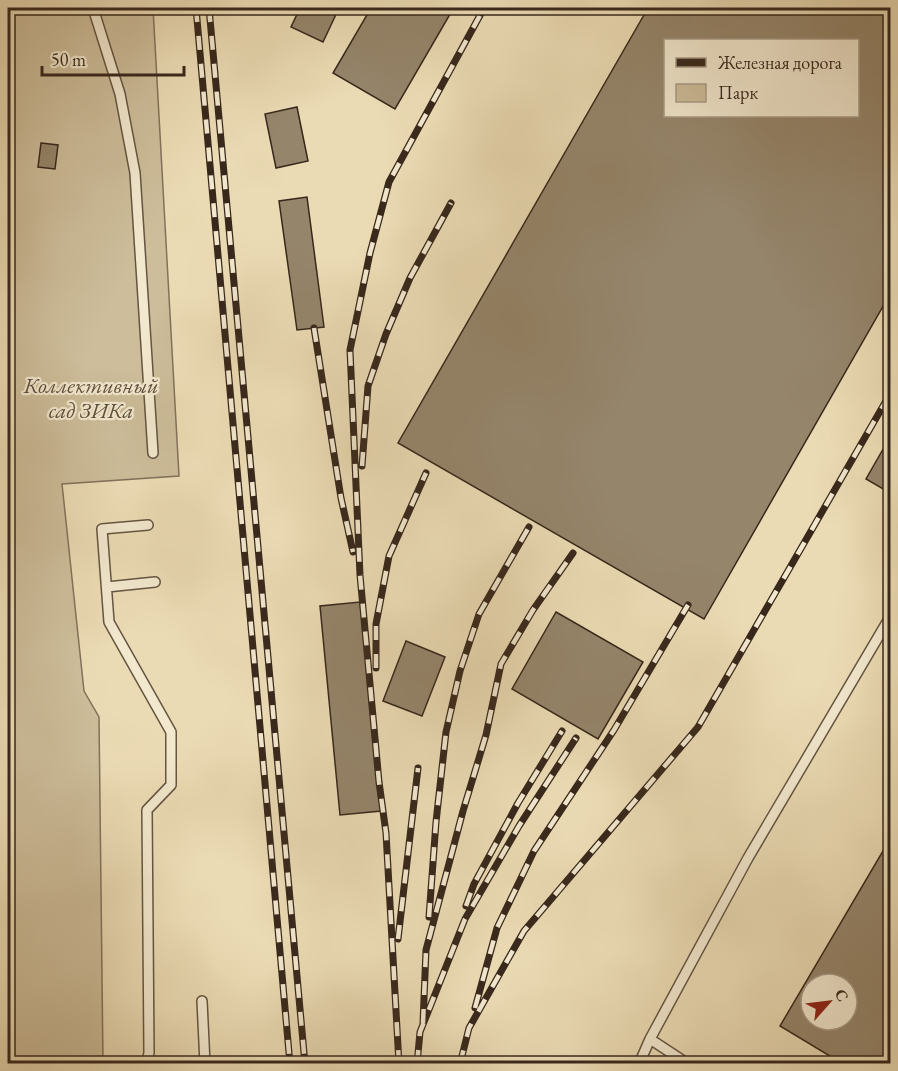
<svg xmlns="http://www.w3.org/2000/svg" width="898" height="1071" viewBox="0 0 898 1071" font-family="'EB Garamond',serif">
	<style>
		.green { fill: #cdbd9a; stroke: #82725b; stroke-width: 1.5 }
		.building { fill: #95856b; stroke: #38281c; stroke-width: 1.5; fill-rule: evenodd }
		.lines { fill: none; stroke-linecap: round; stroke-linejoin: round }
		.service-casing { stroke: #655542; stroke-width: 12 }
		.service { stroke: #f2e8ce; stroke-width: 9 }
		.rail-casing { stroke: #38281c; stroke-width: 7 }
		.rail { stroke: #f2e8ce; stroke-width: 4.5; stroke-dasharray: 14; stroke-linecap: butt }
		.labels { text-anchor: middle; stroke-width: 4.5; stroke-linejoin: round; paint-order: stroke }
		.park-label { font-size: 22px; font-style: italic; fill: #5d4d3c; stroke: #f2e8ce }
	</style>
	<rect width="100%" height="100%" fill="#ebdbb4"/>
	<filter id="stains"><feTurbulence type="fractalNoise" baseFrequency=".00333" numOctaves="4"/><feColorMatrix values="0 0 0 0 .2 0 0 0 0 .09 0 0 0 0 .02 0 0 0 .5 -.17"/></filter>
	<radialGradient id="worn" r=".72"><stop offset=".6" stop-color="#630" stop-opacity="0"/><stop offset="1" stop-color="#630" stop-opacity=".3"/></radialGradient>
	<path class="green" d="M8,8H153L179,476L62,484L84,691L99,717L103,1063H8Z"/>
	<path class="building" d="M300,8H339L323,42L291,27Z
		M371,8H451L453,9L395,109L333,73Z
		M648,8H890V294L704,619L398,443ZM666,40H858V116H666Z
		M297,107L308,161L276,168L265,114Z
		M41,143L58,145L55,169L38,167Z
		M307,197L324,327L297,330L279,201Z
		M890,437V493L866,479Z
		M360,602L381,811L340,815L320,606Z
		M556,612L643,662L598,739L512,689Z
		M406,641L445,657L422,716L383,701Z
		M890,839V1064H843L780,1026ZM811,984H847V1020H811Z"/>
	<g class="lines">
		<g class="service-casing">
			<path id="service" d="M93,8L120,94L135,173L153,453
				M107,587L155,582
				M202,1001L205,1064
				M650,1039L688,1064
				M146,1064L149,1053L147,810L171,785V732L109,622L102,529L148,525
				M639,1064L650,1039L748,858L890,617"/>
		</g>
		<use href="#service" class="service"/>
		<g class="rail-casing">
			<path id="rail" d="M196,8L290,1064
				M209,8L305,1064
				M314,328L341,498L353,552
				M362,466L368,386L386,334L410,278L451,203
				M376,668V624L389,556L426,473
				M466,906L474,884L518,803L562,731
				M429,917L436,822L446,732L460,671L479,614L529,527
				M398,939L418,768
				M475,1008L497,928L534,851L614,730L688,605
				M423,1023L426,950L463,811L486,735L501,664L533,610L573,553
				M399,1064L386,833L379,782L360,575L350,350L370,253L389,182L484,8
				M417,1064L420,1032L465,919L519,826L576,738
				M460,1064L469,1028L524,931L698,727L890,394"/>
		</g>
		<use href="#rail" class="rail"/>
	</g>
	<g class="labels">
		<g class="park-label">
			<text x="91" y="393">Коллективный<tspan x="91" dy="25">сад ЗИКа</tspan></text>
		</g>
	</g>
	<rect width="898" height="1071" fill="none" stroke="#ebdbb4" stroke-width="30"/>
	<rect x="9" y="9" width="880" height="1053" fill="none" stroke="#38281c" stroke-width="3"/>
	<rect x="15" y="15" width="868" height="1041" fill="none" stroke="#38281c" stroke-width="1.5"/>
	<rect x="664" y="39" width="195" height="78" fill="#f2e8ce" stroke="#a89b87" stroke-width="1.5"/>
	<rect x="676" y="58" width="30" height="9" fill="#38281c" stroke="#a89b87" stroke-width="1.5"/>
	<text x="718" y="69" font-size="18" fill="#38281c">Железная дорога</text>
	<rect x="676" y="84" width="30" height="18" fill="#cdbd9a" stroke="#a89b87" stroke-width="1.5"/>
	<text x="718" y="99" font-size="18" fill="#38281c">Парк</text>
	<g transform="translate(829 1002) rotate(62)"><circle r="28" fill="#f2e8ce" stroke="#a89b87" stroke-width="1.5"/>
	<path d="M0-4.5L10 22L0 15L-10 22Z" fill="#8f2418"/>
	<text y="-9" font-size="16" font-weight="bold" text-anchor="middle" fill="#38281c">С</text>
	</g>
	<path d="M42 66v9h142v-9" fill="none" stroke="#38281c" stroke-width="3"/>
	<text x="51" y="66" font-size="18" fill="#38281c" stroke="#f2e8ce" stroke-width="4.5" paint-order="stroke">50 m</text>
	<rect width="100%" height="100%" filter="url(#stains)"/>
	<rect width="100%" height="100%" fill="url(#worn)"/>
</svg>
